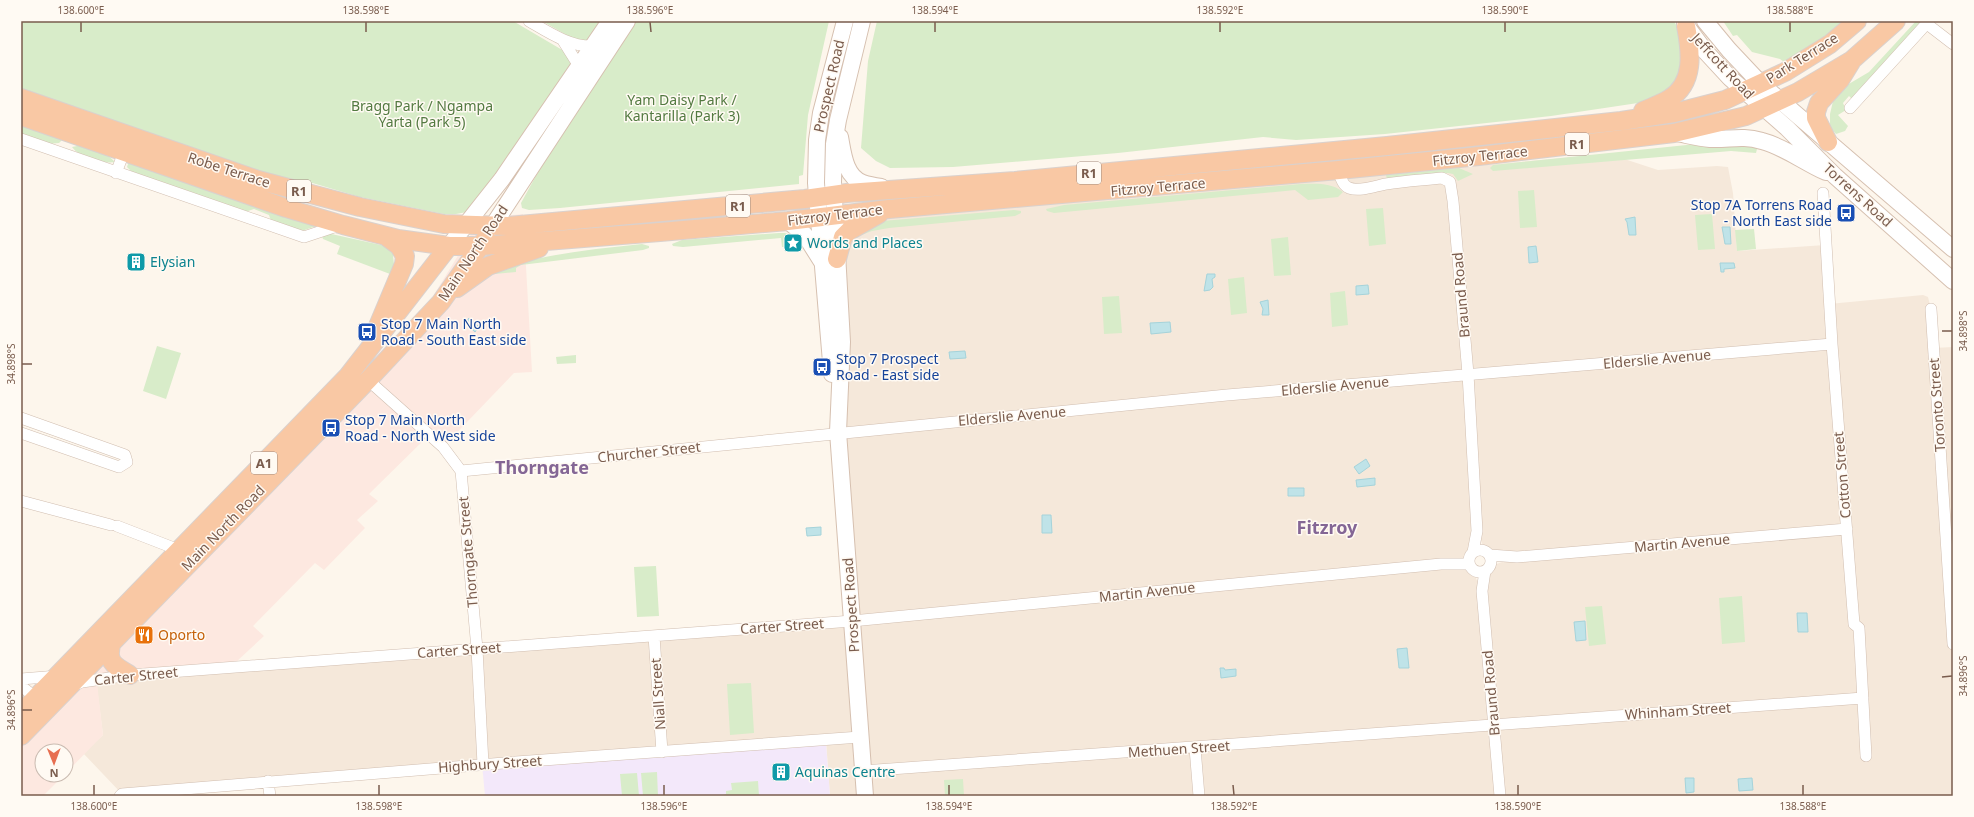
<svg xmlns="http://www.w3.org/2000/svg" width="1974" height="817" viewBox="0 0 1974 817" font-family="'Noto Sans',sans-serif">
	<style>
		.residential { fill: #f5e8da; fill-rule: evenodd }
		.commercial { fill: #fde8e0 }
		.education { fill: #f3e8fa }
		.green { fill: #d8ecc9 }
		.water { fill: #bfe3e8; stroke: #a5d3da }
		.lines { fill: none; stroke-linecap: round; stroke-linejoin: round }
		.minor-casing { stroke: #d1beb0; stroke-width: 12 }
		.secondary-casing { stroke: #d6c0b0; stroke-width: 18 }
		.trunk-casing { stroke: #dad1cd; stroke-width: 20 }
		.minor { stroke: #fff; stroke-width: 11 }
		.secondary { stroke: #fff; stroke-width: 16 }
		.trunk { stroke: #f9c8a4; stroke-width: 18 }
		.ticks { fill: none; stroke: #7a5c4d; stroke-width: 1.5 }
		.labels { text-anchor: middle; stroke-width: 3; stroke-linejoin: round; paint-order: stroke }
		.shield { fill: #fffaf3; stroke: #a28b7f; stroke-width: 1 }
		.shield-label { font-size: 13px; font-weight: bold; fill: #7a5c4d }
		.street-label { font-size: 14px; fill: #7a5c4d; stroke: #fffaf3 }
		.park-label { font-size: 14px; fill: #537a41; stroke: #fffaf3 }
		.transit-label { font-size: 14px; fill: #164399; stroke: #fffaf3; text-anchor: start }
		.culture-label { font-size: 14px; fill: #0d838f; stroke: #fffaf3; text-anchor: start }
		.food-label { font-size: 14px; fill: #c56008; stroke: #fffaf3; text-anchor: start }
		.district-label { font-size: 18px; font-weight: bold; fill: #846695; stroke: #fffaf3 }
		.neatline { fill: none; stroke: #7a5c4d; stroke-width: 1.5 }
		.ticks-label { font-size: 10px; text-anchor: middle; fill: #7a5c4d }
	</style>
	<rect width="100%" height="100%" fill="#fdf6ec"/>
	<path class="residential" d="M1609,154L1658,170L1717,166L1728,167L1733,193L1737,251L1825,245L1829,304L1923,295L1928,297L1931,309L1934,348L1953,347V796H830L826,740L122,794L83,753L103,735L96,680L852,621L838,432L843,237L889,209L1340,178ZM1477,532L1485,550L1516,557L1491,566L1481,590L1472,569L1443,563L1470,556Z"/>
	<path class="commercial" d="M523,214L532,372L514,373L443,447L429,435L369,494L378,501L357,520L365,528L324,570L315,563L253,626L264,636L236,662L96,674L103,735L66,773V751H42V775H64L43,796H21V724L432,298L481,218Z"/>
	<path class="education" d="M826,743L830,796H485L482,764Z"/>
	<path class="green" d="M21,21H513L564,51L572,63L510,157L467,212L456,214H444L360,197L309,182L262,174L21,91Z
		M542,21H605L584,45Z
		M633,21H829L808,115L803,175L799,176V184L560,208L529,210L522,208L521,203L548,154Z
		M877,21H1674L1683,38L1682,79L1658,100L1551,116L1385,134L1296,140L1263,137L1118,153L953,167L890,168L876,161L861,148L868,61Z
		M1723,21H1844L1820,40L1784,62L1780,59L1752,52L1737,35L1733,36Z
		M1916,21H1923L1852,99L1849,96L1843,103L1846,110L1838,115L1848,126L1845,131L1836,134L1830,127V114L1833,101L1842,88L1869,72Z
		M21,124L61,138L62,140L59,143L47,144L21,134Z
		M1706,143L1758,145L1756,153L1731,151L1493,171L1490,168L1493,165Z
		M77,146C90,146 106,152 115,162C101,164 80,158 72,147Z
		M129,161L316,226L302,231L271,221L269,215L254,209L245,212L132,172L127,167Z
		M1459,168L1473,174L1458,181L1453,174L1448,173L1387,179L1386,175Z
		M1301,184C1316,184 1330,182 1343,192L1338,197L1308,200L1295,190L1054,213L1047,211L1046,209L1064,205Z
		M1534,190L1537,227L1520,228L1518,191Z
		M1383,208L1386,244L1369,246L1366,209Z
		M1014,210L1021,211V213L1015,216L889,228L872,231L856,237L882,221Z
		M1712,214L1715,249L1698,250L1695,215Z
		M1754,229L1756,249L1737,251L1735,230Z
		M327,233L390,247L396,252L393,255L394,265L390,274L337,254L340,246L323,239L322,236Z
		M779,233H785L800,239L798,247H782L781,238L683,247L673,246L672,244L682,240Z
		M1288,237L1291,275L1274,276L1271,239Z
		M642,244L649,246V248L643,250L521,265L516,268V272L495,274V270C543,254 593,249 642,244Z
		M1244,277L1247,313L1231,315L1228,279Z
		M1345,291L1348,325L1332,327L1330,293Z
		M1119,296L1122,333L1104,334L1102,297Z
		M157,346L181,353L166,399L143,391Z
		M576,355V363L557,364L556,357Z
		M656,566L659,616L637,617L634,567Z
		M1742,596L1745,642L1722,644L1719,598Z
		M1602,606L1606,644L1589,646L1585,607Z
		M751,683L754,733L730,735L727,684Z
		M657,772L658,796H643L641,773Z
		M637,773L639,796H622L620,774Z
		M963,779L964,796H945L944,780Z
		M758,781L759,796H720L726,794V791L732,790L731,783Z"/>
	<path class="water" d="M1635,217L1636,235H1629L1627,222L1625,219Z
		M1722,227H1730L1731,244H1725Z
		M1536,246L1538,262L1529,263L1528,247Z
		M1720,263H1734L1735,268L1724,269V272H1721Z
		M1207,274H1215V277L1212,279L1213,287L1210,290L1204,291Z
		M1368,285L1369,294L1356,295V286Z
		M1268,300L1269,315H1262L1263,309L1260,302Z
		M469,318L479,327L475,332L465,323Z
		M1170,322L1171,332L1151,334L1150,323Z
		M965,351L966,358L950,359L949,352Z
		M1366,459L1370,466L1359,474L1354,467Z
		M1375,478V485L1357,487L1356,480Z
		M1288,488H1304V496H1288Z
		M1042,515H1051L1052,533H1042Z
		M821,527V535L807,536L806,528Z
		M1797,613H1807L1808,632H1798Z
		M1585,621L1586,640L1576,641L1574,622Z
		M1407,648L1409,668H1399L1397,649Z
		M1220,668H1224L1225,670L1236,669V676L1221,678Z
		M1685,778H1694V792L1686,793Z
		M1752,778L1753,790L1739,791L1738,779Z"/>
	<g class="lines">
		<g class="minor-casing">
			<path id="minor" d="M529,21C548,32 570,47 593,46
				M1927,24L1953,44
				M562,39L579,66
				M1850,108L1929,21
				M21,139L304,237L340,225
				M1339,170C1340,177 1342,185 1349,188C1360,192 1375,186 1386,184C1404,181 1423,180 1442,178L1450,182L1453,201L1468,374L1477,531L1473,552
				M116,173L124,152
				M1823,193L1832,344L1854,624L1859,628L1866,756
				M1931,309L1953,644
				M368,380L443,447L461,471L477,649L483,764
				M21,418L125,455L127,462L119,467L21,433
				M461,471L1227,395L1832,344
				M21,501L111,525
				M117,526L179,550
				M1469 561a11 11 0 1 1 22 0a11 11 0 1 1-22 0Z
				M1490,555L1517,557L1847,529
				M1485,571L1482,591L1500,796
				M654,636L662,752
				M21,679L58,676
				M74,685L82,682L130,675L852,621L1441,564H1469
				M21,686L40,701
				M1195,748L1199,796
				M863,771L1863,698
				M268,781L270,796
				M120,796L122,794L516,762L860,737"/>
		</g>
		<g class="secondary-casing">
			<path id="secondary" d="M862,21L838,120L834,144L833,182L842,342L838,432L865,796
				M1705,21L1729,50L1761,84L1953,249
				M1685,24L1705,51L1730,78L1787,128L1835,176L1953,281
				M1676,133C1687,135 1699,138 1710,139C1730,140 1741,135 1762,141C1785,147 1805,163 1826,172
				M840,137C843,153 845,177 863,183C869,185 875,186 881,187
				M788,221L805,235L822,262
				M492,227L627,21
				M449,246L502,179L610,21
				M832,374L816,183L817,140L821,113L845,21"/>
		</g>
		<g class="trunk-casing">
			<path id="trunk" d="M21,98L258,180L360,207L444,224L508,226L805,199L847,193L1015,181L1387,146L1621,121L1674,113L1725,100L1785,72L1830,44L1857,21
				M1643,111C1652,107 1661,104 1669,99C1695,83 1691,52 1686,26
				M21,116L286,208L343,225L398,239L449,246H481L660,232L788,221L889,209L1339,170L1479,156L1674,133L1746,116L1798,92L1852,60L1896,21
				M1828,142L1816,118V112L1819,103L1840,80L1851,62
				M837,259L843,237L849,231L879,214
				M457,288L488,266L539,248
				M378,326L404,264L405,256L399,246L387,237
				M112,641C106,662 113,665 130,675
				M21,713L348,376L449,246
				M21,736L368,380L441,302L486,238"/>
		</g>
		<use href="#minor" class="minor"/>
		<use href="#secondary" class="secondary"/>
		<use href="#trunk" class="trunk"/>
	</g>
	<path class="ticks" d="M81,22V32M366,22V32M650,22L651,32M935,22V32M1220,22V32M1505,22V32M1790,22V32M1942,331H1952M22,364H32M1942,677L1952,676M22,710H32M94,785V795M379,785V795M664,785V795M949,785V795M1233,785L1234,795M1518,785V795M1803,785V795"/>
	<defs>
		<g id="bus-square" transform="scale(1)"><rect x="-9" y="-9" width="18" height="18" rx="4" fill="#1a4fb4" stroke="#fffaf3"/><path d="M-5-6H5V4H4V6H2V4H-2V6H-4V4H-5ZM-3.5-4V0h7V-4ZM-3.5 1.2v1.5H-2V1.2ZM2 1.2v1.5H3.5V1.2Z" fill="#fff"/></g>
		<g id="sight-square" transform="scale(1)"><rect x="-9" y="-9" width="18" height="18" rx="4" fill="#0f9aa8" stroke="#fffaf3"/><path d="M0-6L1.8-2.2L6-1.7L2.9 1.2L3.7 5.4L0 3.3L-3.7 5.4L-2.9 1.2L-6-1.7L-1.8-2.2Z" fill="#fff"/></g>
		<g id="building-square" transform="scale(1)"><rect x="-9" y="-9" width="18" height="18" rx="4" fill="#0f9aa8" stroke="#fffaf3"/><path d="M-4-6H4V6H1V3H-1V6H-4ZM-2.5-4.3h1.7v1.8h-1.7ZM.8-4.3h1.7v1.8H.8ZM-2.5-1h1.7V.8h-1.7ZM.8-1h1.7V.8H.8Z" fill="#fff"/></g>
		<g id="restaurant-square" transform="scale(1)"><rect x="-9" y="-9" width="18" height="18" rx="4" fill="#e8710a" stroke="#fffaf3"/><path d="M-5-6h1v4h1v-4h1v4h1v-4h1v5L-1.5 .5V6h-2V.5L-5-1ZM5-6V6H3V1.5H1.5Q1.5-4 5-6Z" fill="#fff"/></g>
	</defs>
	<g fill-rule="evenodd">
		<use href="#bus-square" x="1846" y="213"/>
		<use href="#sight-square" x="793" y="243"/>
		<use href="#building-square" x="136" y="262"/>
		<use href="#bus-square" x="367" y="332"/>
		<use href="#bus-square" x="822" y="367"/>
		<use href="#bus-square" x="331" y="428"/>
		<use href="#restaurant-square" x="144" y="635"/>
		<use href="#building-square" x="781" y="772"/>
	</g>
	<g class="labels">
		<g class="shield">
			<rect x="1565" y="133" width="24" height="22" rx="3"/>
			<rect x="1077" y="162" width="24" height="22" rx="3"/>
			<rect x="287" y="180" width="24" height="22" rx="3"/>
			<rect x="726" y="195" width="24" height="22" rx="3"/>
			<rect x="251" y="452" width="26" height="22" rx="3"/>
		</g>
		<g class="shield-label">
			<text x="1577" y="149">R1</text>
			<text x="1089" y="178">R1</text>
			<text x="299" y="196">R1</text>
			<text x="738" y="211">R1</text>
			<text x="264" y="468">A1</text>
		</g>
		<g class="street-label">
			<text transform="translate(1802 58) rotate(-32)" y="5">Park Terrace</text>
			<text transform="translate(1723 66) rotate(47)" y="5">Jeffcott Road</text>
			<text transform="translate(829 86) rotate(-77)" y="5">Prospect Road</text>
			<text transform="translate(1480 156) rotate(-6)" y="5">Fitzroy Terrace</text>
			<text transform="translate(229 170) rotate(18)" y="5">Robe Terrace</text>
			<text transform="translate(1158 187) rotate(-5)" y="5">Fitzroy Terrace</text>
			<text transform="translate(1858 195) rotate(42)" y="5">Torrens Road</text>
			<text transform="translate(835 215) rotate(-7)" y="5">Fitzroy Terrace</text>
			<text transform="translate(473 253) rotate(-56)" y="5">Main North Road</text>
			<text transform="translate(1461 295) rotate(-95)" y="5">Braund Road</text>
			<text transform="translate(1657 359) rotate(-5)" y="5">Elderslie Avenue</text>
			<text transform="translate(1335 386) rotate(-5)" y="5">Elderslie Avenue</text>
			<text transform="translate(1937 405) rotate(-94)" y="5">Toronto Street</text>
			<text transform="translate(1012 416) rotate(-5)" y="5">Elderslie Avenue</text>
			<text transform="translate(649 452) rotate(-6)" y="5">Churcher Street</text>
			<text transform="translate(1842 475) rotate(-95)" y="5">Cotton Street</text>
			<text transform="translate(223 528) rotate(-46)" y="5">Main North Road</text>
			<text transform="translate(1682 543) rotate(-5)" y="5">Martin Avenue</text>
			<text transform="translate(468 552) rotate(-95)" y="5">Thorngate Street</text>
			<text transform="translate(1147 592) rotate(-6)" y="5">Martin Avenue</text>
			<text transform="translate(851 605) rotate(-94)" y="5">Prospect Road</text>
			<text transform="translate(782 626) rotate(-4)" y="5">Carter Street</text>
			<text transform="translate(459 650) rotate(-4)" y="5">Carter Street</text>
			<text transform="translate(136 676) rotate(-6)" y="5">Carter Street</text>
			<text transform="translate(1491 693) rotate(-95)" y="5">Braund Road</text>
			<text transform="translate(658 694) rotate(-94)" y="5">Niall Street</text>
			<text transform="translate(1678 711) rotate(-4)" y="5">Whinham Street</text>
			<text transform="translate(1179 749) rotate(-4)" y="5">Methuen Street</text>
			<text transform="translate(490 764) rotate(-4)" y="5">Highbury Street</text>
		</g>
		<g class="park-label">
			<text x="682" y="105">Yam Daisy Park /<tspan x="682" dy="16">Kantarilla (Park 3)</tspan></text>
			<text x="422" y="111">Bragg Park / Ngampa<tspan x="422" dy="16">Yarta (Park 5)</tspan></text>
		</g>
		<g class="transit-label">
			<text x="1832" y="210" text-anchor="end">Stop 7A Torrens Road<tspan x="1832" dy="16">- North East side</tspan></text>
			<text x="381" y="329">Stop 7 Main North<tspan x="381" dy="16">Road - South East side</tspan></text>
			<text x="836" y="364">Stop 7 Prospect<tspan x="836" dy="16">Road - East side</tspan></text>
			<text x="345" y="425">Stop 7 Main North<tspan x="345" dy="16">Road - North West side</tspan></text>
		</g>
		<g class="culture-label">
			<text x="807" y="248">Words and Places</text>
			<text x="150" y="267">Elysian</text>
			<text x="795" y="777">Aquinas Centre</text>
		</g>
		<g class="food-label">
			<text x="158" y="640">Oporto</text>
		</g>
		<g class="district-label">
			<text x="542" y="474">Thorngate</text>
			<text x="1327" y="534">Fitzroy</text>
		</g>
	</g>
	<rect width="1974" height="817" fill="none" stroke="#fffaf3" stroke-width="44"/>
	<g transform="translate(54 763) rotate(179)"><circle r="19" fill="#fffaf3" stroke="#cabbb1"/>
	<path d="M0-3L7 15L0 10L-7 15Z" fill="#e76f51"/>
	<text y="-6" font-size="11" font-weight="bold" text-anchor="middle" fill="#7a5c4d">N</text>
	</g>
	<rect x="22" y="22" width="1930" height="773" class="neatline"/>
	<g class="ticks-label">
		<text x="81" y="14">138.600°E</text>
		<text x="366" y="14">138.598°E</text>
		<text x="650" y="14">138.596°E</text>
		<text x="935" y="14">138.594°E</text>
		<text x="1220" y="14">138.592°E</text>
		<text x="1505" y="14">138.590°E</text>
		<text x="1790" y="14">138.588°E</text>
		<text transform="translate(1963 331) rotate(-90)" y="4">34.898°S</text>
		<text transform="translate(11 364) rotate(-90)" y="4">34.898°S</text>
		<text transform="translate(1963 676) rotate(-90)" y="4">34.896°S</text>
		<text transform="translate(11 710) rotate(-90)" y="4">34.896°S</text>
		<text x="94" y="810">138.600°E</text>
		<text x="379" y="810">138.598°E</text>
		<text x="664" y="810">138.596°E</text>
		<text x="949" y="810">138.594°E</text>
		<text x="1234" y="810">138.592°E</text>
		<text x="1518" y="810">138.590°E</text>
		<text x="1803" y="810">138.588°E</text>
	</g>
</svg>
